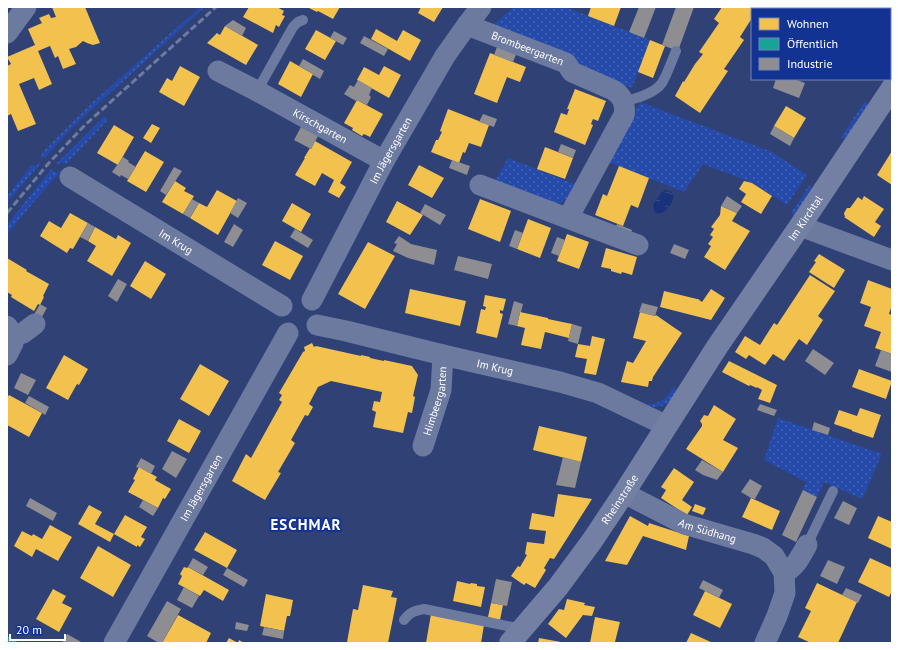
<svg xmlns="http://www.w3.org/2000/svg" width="899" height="650" viewBox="0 0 899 650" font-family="'PT Sans',sans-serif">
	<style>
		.grass { fill: url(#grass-dots) }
		.water { fill: url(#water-ripples) }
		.homes { fill: #f2c14e }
		.public { fill: #17a398 }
		.industry { fill: #8d8d92 }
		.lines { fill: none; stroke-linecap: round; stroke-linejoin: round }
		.lane { stroke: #6c7aa0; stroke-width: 10 }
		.street { stroke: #6c7aa0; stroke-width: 21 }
		.secondary { stroke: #7380a4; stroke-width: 22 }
		.rail { stroke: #6e7ba0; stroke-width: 3; stroke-dasharray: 7 3; stroke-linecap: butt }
		.labels { text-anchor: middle; stroke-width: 4; stroke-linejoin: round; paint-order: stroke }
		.street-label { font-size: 11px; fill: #fff; stroke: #123392 }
		.district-label { font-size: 15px; font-weight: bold; letter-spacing: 1px; fill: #fff; stroke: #123392 }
	</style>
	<defs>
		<pattern id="grass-dots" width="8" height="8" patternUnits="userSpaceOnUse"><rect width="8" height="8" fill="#254aa9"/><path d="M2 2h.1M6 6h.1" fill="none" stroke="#4665b6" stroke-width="1.8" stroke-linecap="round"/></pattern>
		<pattern id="water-ripples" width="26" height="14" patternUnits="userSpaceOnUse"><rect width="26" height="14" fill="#1a3279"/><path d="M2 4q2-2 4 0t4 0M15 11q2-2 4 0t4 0" fill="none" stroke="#3c518d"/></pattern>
	</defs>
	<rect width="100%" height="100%" fill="#2f4175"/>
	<path class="grass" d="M200,7H205L87,114L71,129L45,158L44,157L43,158L40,157L44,151L94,101Z
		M514,7H565L650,40L632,88L577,66L490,27Z
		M865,101L868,104L845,139L841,137Z
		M640,102L772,152L807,175L787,205L753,183L703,164L684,192L606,161Z
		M105,116L108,120L66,164L62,163L58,165L56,164Z
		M508,158L577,185L569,199L549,207L493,185Z
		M39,162L41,163L7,203V197L32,164L36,166Z
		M51,169L57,173L63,169L27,210L7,235V225Z
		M809,185L812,188L794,216L791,213Z
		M674,386L677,390C675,393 673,398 670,401C664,407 655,408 647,406L648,404C661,405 668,396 674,386Z
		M778,418L882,454L862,499L824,482L817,497L803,490L806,482L764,460Z"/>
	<path class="water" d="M665,190C682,191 669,213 658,214L654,211L653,205L661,193Z"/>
	<path class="homes" d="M52,7H85L100,43L93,45L87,43L83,41L76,47L69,49L76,64L63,69L58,56L55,58L50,46L38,51L52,84L39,90L34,78L19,84L36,124L18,131L11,114L7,116V66L11,64L7,57L35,45L28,29L42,23L39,18L49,14L51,18L56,17Z
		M249,7H277L284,11L282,15L285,16L279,27L276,25L273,33L243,17Z
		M307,7H340L333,19L318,11L317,12Z
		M421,7H443L434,22L418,13Z
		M591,7H621L614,26L588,16Z
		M722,7H760L758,9H752V18L740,37L744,40L724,69L728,71L700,113L675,96L681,85L683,81L684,82L695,64L703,54L699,52L719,23L714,19Z
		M852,7H883L882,9H851Z
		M225,26L258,45L246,65L207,43L217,33L220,35Z
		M376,29L397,41L403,30L421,40L410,61L371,39Z
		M316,30L336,41L325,60L305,49Z
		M650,40L665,46L653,78L638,72Z
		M490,53L526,67L520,82L507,77L497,103L474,94Z
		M290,61L313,74L301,97L278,84Z
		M180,66L200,77L184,106L159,92L167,78L172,81Z
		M384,66L401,75L389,98L357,80L364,67L379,75Z
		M575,89L606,101L598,121L593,119L591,124L593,125L585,145L554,132L561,113L567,115L569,109H567Z
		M357,100L383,114L370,137L364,134L362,136L352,130L353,128L344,123Z
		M786,106L806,118L794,138L774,126Z
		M448,109L489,125L481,147L469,143L465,153L463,152L459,163L431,152L436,140H438L442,132L440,131Z
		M152,124L160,128L151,143L143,138Z
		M114,125L134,137L118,165L97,153Z
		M315,141L352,162L340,183L346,187L339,198L328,192L334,180L322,173L315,186L295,175L305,158H304L310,148L311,149Z
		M545,147L573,158L565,179L537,169Z
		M145,151L164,162L146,192L127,181Z
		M892,151V185L877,175Z
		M419,165L444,178L432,198L408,185Z
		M619,166L649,178L638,208L631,205L623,226L595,215L603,194L607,196Z
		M175,181L186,188L184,191L194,196L183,214L162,202Z
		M744,181L752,183L772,196L761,214L741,202L746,194L739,189Z
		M217,190L237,201L218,235L190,218L199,203L207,207Z
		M864,196L884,209L875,222L881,226L874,237L844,217H845L844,213L847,208H850L858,197L862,200Z
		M480,199L511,211L500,242L468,229Z
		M397,201L423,215L410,235L386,222Z
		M292,203L311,214L301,232L282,221Z
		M721,206L737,213L732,221L750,231L725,270L704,257L711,246L708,244L713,237L710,235L714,229L711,227L720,215Z
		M70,213L88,223L73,249L70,248L67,253L40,236L49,221L61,228Z
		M528,219L551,228L540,258L517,249Z
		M95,227L116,239L118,235L131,243L112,276L87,261L96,246L88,241Z
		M567,234L589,242L579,269L557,261Z
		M275,241L303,256L290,280L262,265Z
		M368,242L395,256L365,309L338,294Z
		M606,248L637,257L632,275L622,272L621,274L611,271V269L601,267Z
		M819,254L845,270L834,288L809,272L816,262L814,261Z
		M7,258L27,270L26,271L49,284L43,296L44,297L40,305L38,304L34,311L11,297L12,295L7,292Z
		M145,261L166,274L151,299L130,286Z
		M810,275L835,291L818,316L823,320L807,345L799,339L784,361L773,354L765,365L749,355L746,359L735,352L745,336L760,345L774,323L777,325Z
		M868,280L892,289V305L889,314L892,315V354L875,348L881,332L864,326L871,307L860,303Z
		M410,289L466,301L460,326L405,313Z
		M711,289L725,298L711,320L660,307L664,291L697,299H698L702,302Z
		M485,295L506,299L503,311L500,310V313L503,314L497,338L476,333L481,309L485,310L486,307L483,306Z
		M520,312L548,318V319L572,324L569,338L545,332L541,349L521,345L525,328L517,326Z
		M640,312L655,316L656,315L682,333L653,377L652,381H649L648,387L621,382L627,361L633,363L646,341L633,338Z
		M592,336L605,339L596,375L584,373L587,359L575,357L578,344L590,346Z
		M312,343L314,347L316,346L361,356V355L370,357V358L384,361V360L412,366L418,375L413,396L415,397L412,413L408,412L403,433L373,427L376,412L372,410L374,401L380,402L382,392L331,381L318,387L309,404L313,407L308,416L305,415L291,440L295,443L278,472L281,473L265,500L232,481L246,454L251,458L282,402L279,400L282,395L279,393L303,352L305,351L304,347Z
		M64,355L88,369L79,385L77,384L68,400L46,388Z
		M729,361L777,385L770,403L758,399L762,390L757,387V388L750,385L749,386L722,372Z
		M200,364L229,381L209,416L180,399Z
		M859,369L892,381L886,399L852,387Z
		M9,395L42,413L29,437L7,425V398Z
		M714,405L736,419L723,440L738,448L723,472L686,449L702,426V424L700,421L704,415L708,416Z
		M860,408L881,415L873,438L852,431V430L834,424L839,410L857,416Z
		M179,419L201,431L189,453L167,441Z
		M539,426L587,437L581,462L533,450Z
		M139,467L157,477L155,480L171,489L165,499L163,498L158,508L128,492L135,480L133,479Z
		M674,468L694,482L682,500L692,507L687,515L661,498L666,490L661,487Z
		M558,494L592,499L554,559L550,558L544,568L546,570L535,588L526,583L524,585L511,576L518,566L520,567L527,555L525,554L527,542L544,544L546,531L529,529L532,513L554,517Z
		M751,498L780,511L772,530L742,517Z
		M695,504L706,508L703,515L692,511Z
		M89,505L102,512L95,524L114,534L110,542L78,524Z
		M125,515L147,527L141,537L145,539L140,547L137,545V547L114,534Z
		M630,516L648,526L649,523L689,536L686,550L643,536L627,565L605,561Z
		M878,516L892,522V549L868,538Z
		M50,525L72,537L58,561L36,549L32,557L14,546L22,531L32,536L33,534L42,539Z
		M205,532L237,550L227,568L194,550Z
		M98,546L131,565L113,597L80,578Z
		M870,558L892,568V591L889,597L858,582Z
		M184,567L187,568L188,567L229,590L223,601L204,590L200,596L178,584L182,576L180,574Z
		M457,581L470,584L471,583L477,584V586L485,587L481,607L453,601Z
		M817,583L857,602L838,643H811L798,637L811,611L805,608Z
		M363,585L393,591L391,597L397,598L388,643H353L347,642L353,609L358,610Z
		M53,589L66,596L62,603L72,608L59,632L36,619Z
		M705,591L732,604L720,628L693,615Z
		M266,594L293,600L290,616H287L284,631L260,626Z
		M567,599L585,603L584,605L595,607L592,616L583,615L566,638L548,624L559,609L564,610Z
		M491,603L503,605L500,620L488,617Z
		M431,614L484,625L481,643H426Z
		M178,615L211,633L206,643H162Z
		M595,617L620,622L615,642L590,643Z
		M691,633L713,643H686Z
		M229,638L238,643L239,640L244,643H226Z
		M539,638L561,642V643H538Z"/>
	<path class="public" d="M7,636L19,643H7Z"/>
	<path class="industry" d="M639,7H656L644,38L629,32Z
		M676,7H694L678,51L662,45Z
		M233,20L246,28L242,36L225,26Z
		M334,31L347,38L343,45L330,38Z
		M364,36L388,49L384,56L360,43Z
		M498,44L517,52L513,62L494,55Z
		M303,59L324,71L320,79L313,75V74L299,66Z
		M776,79H794L805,83L799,98L773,88Z
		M358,80L372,88L369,95L371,97L367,105L357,100L356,101L344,94L350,85L354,87Z
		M483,114L497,119L494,127L479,122Z
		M774,126L794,138L790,146L770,134Z
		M301,127L318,136L311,149L294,140Z
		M561,144L576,150L573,158L558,152Z
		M123,157L129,161L128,162L136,167L128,179L121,175L120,177L112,172Z
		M452,160L470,166L467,175L449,168Z
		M174,167L182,171L166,195L160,191Z
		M727,196L742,206L737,213L721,206Z
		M238,198L247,203L238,218L230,213Z
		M192,199L199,203L190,218L183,214Z
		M425,204L446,215L440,225L420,213Z
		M88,223L95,227L88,241L80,237Z
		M234,224L243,230L233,247L224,242Z
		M617,224L632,230L629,237L614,231Z
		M295,229L313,240L308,248L290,237Z
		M515,230L523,233L517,249L509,246Z
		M399,236L411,244L437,250L434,265L408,258L393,251L397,244L394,243Z
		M557,237L565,240L559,256L551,253Z
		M674,244L689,250L685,259L670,253Z
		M458,256L492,264L488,279L454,270Z
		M118,279L127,284L117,302L108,296Z
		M514,301L523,304L521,312H520L517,326L508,324Z
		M642,303L658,307L655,316L639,312Z
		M40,304L47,308L39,322L32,318Z
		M572,324L582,327L578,344L568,341Z
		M813,349L834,363L825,375L805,361Z
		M881,350L892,354V372L875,366Z
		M21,373L36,380L28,395L14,388Z
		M29,396L49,407L45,415L42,413L25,403Z
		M760,404L777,410L774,416L757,410Z
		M814,422L830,428L828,435L812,430Z
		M172,451L187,459L176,478L162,469Z
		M563,457L581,462L575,488L556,485Z
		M141,458L155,466L151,474L139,467V468L136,467Z
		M702,460L723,472L717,480L703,475L695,470Z
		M750,479L762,486L755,499L751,498L741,492Z
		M803,490L817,497L796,542L782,535Z
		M30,498L57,513L53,521L26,506Z
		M143,500L158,508L153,516L139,507Z
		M843,501L857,508L849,525L834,518Z
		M193,558L208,567L203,575L188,567Z
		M828,560L845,567L837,584L820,576Z
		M227,568L248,580L244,587L223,575Z
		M496,579L512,582L507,606L491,603Z
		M703,580L723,590L719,598L699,588Z
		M184,587L199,596L192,608L177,600Z
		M846,588L862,595L858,603L842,595Z
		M167,601L181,609L162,643H159L147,636Z
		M236,622L249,625L247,631L235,629Z
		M264,627L284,631L283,639L262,635Z
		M67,634L83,643H62Z"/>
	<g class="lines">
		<path class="lane" d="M257,91L293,27L298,22L303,20
			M623,102C635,99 654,94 662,83C667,75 672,60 676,51
			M807,545L833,491
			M404,620C410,612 414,611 424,609L522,629"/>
		<g class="street">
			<path id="s1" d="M467,25L566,63L572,72L613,90C622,95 626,105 624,115L568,218"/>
			<path d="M7,33L26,7"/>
			<path id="s2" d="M218,71L257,91L384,161"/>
			<path id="s3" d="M70,177L282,306"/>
			<path d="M480,185L638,245"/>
			<path d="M800,226L892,260"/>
			<path id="s4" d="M312,300L384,161L445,56L467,25L481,7"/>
			<path id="s5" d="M317,325L346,331L443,355L560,382L598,393L667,426"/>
			<path d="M7,326L14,336L23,333L35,324"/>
			<path d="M7,355L13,343L14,336"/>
			<path id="s6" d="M423,446L441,390L443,355"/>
			<path id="s7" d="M624,493L684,524L753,544L763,548L774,556L784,573L785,593L777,616L765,643"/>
			<path d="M784,573C797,566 800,557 807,545"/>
			<path id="s8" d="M114,643L288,333"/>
		</g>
		<path class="secondary" id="s9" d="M510,643L558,587L592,541L624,493L717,347L800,226L892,88"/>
		<path class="rail" d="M7,213L48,164L85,125L216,7"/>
	</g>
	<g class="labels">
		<g class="street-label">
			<text dy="4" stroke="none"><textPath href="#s1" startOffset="65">Brombeergarten</textPath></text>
			<text dy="4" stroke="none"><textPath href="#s2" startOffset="116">Kirschgarten</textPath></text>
			<text dy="4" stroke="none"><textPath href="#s4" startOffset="169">Im Jägersgarten</textPath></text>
			<text dy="4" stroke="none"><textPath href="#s9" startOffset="518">Im Kirchtal</textPath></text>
			<text dy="4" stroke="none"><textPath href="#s3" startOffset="124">Im Krug</textPath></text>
			<text dy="4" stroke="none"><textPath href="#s5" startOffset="183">Im Krug</textPath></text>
			<text dy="4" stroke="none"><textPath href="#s6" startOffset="47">Himbeergarten</textPath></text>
			<text dy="4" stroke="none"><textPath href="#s8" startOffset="178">Im Jägersgarten</textPath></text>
			<text dy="4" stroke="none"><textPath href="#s9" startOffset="181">Rheinstraße</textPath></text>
			<text dy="4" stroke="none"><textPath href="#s7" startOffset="92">Am Südhang</textPath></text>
		</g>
		<g class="district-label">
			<text x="306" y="530">ESCHMAR</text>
		</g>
	</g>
	<rect width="899" height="650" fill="none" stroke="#ffffff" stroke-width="16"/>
	<rect x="751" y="8" width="140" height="72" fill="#123392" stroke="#7185be"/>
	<rect x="759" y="18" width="20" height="12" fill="#f2c14e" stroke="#7185be"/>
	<text x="787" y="28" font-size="12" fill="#ffffff">Wohnen</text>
	<rect x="759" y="38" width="20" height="12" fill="#17a398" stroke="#7185be"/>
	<text x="787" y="48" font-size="12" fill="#ffffff">Öffentlich</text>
	<rect x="759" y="58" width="20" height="12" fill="#8d8d92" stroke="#7185be"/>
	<text x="787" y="68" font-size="12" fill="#ffffff">Industrie</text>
	<path d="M10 634v6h55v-6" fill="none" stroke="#ffffff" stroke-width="2"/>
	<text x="16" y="634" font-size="12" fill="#ffffff" stroke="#123392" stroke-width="3" paint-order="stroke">20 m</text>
</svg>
